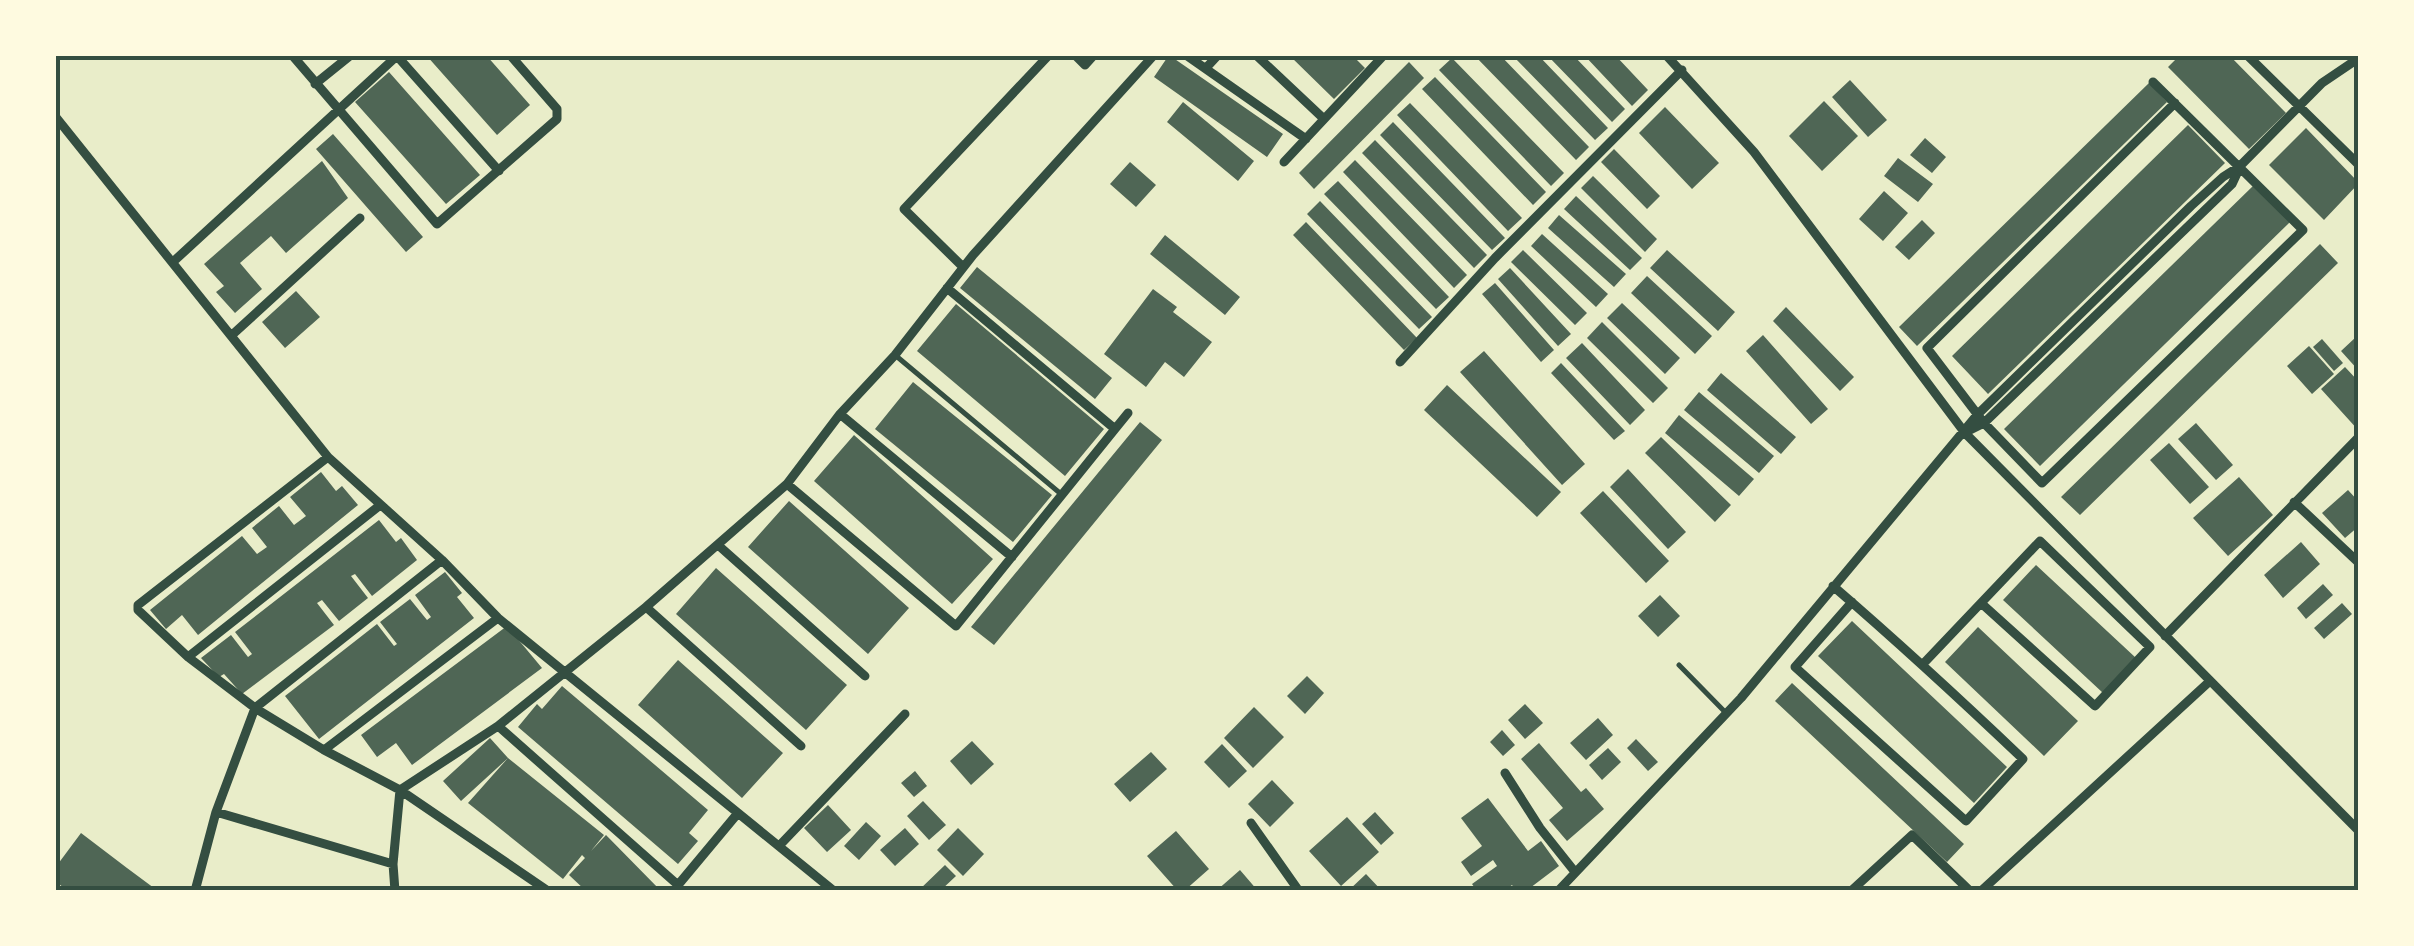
<svg xmlns="http://www.w3.org/2000/svg" width="2414" height="946" viewBox="0 0 2414 946" font-family="Mulish,sans-serif">
	<style>
		.building { fill: #4f6655 }
		.lines { fill: none; stroke-linecap: round; stroke-linejoin: round }
		.service { stroke: #344e41; stroke-width: 5 }
		.minor { stroke: #344e41; stroke-width: 9 }
		.neatline { fill: none; stroke: #344e41; stroke-width: 4 }
	</style>
	<rect width="100%" height="100%" fill="#e9edc9"/>
	<path class="building" d="M426,55H486L530,105L497,135Z
		M1169,55L1283,134L1267,157L1154,77Z
		M1289,55H1352L1365,68L1334,99Z
		M1474,55H1500L1589,147L1576,160Z
		M1512,55H1538L1608,128L1595,140Z
		M1547,55H1573L1625,109L1612,122Z
		M1584,55H1615L1648,90L1632,106Z
		M2180,55H2229L2286,113L2249,149L2168,67Z
		M1452,58L1564,173L1551,186L1439,70Z
		M1409,62L1424,78L1314,189L1299,173Z
		M389,72L480,175L446,204L355,102Z
		M1435,77L1546,192L1533,205L1422,89Z
		M1850,80L1887,120L1868,137L1832,97Z
		M2149,83L2167,102L1917,346L1899,327Z
		M1824,101L1858,136L1822,171L1789,136Z
		M1183,102L1254,161L1238,181L1167,122Z
		M1410,103L1522,218L1508,231L1397,115Z
		M1665,107L1719,163L1692,189L1639,133Z
		M1393,122L1505,238L1492,250L1380,135Z
		M2188,125L2225,163L1988,394L1952,356Z
		M2306,128L2359,183L2324,220L2269,165Z
		M333,134L423,237L406,252L316,149Z
		M1925,138L1946,157L1932,173L1910,155Z
		M1375,140L1487,255L1474,268L1362,153Z
		M1614,149L1660,196L1647,209L1601,162Z
		M1898,158L1933,184L1918,202L1884,176Z
		M1355,160L1467,275L1454,288L1343,172Z
		M322,161L348,198L286,253L271,236L240,263L262,289L235,313L216,292L224,286L204,264Z
		M1130,162L1156,185L1136,207L1110,184Z
		M1593,176L1657,239L1645,252L1581,188Z
		M1338,181L1449,297L1436,309L1324,194Z
		M2254,185L2290,222L2040,466L2004,429Z
		M1884,191L1908,213L1883,241L1859,219Z
		M1576,196L1642,258L1630,270L1564,209Z
		M1320,201L1432,317L1419,329L1307,214Z
		M1559,215L1626,274L1614,287L1548,228Z
		M1922,220L1935,233L1909,260L1895,247Z
		M1306,222L1417,338L1404,350L1293,235Z
		M1542,234L1608,294L1596,307L1531,246Z
		M1165,235L1240,297L1225,315L1150,254Z
		M2320,244L2338,263L2080,515L2061,497Z
		M1523,250L1587,313L1575,325L1511,262Z
		M1667,250L1735,312L1718,331L1650,268Z
		M977,267L1112,378L1095,399L960,288Z
		M1510,268L1571,334L1558,346L1498,279Z
		M1647,276L1712,336L1695,354L1631,293Z
		M1495,283L1554,350L1541,362L1482,294Z
		M1153,289L1177,307L1173,312L1212,342L1184,377L1165,362L1146,387L1104,354Z
		M296,291L320,317L285,348L262,322Z
		M1622,303L1680,358L1665,374L1607,318Z
		M956,304L1104,429L1065,476L917,351Z
		M1786,307L1854,377L1840,391L1773,321Z
		M1602,322L1668,388L1653,403L1587,338Z
		M1763,335L1828,409L1811,424L1746,351Z
		M2356,337L2359,341V371L2341,351Z
		M2322,339L2343,363L2334,371L2313,347Z
		M1582,343L1645,410L1630,425L1566,358Z
		M2309,346L2334,374L2312,394L2287,366Z
		M1484,351L1585,464L1562,485L1460,372Z
		M1561,363L1625,431L1614,440L1551,373Z
		M2345,367L2359,382V431L2321,389Z
		M1721,373L1796,437L1781,454L1707,390Z
		M913,382L1052,495L1013,542L875,429Z
		M1447,385L1561,492L1537,517L1424,410Z
		M1699,392L1774,456L1759,473L1684,410Z
		M1679,415L1754,479L1739,496L1665,433Z
		M1140,422L1162,440L994,645L971,627Z
		M2196,423L2233,465L2216,480L2178,439Z
		M854,435L993,559L952,604L814,481Z
		M1661,437L1731,505L1715,522L1645,453Z
		M2169,443L2209,487L2190,504L2150,460Z
		M1628,469L1686,532L1668,549L1610,487Z
		M321,472L336,491L342,486L358,505L198,635L182,615L166,629L150,610L242,536L257,554L267,547L252,528L279,506L294,525L306,516L290,497Z
		M2239,477L2273,515L2228,556L2193,518Z
		M2348,490L2359,502V526L2345,538L2322,513Z
		M1603,491L1669,561L1646,583L1580,513Z
		M789,501L909,608L868,654L748,547Z
		M379,520L396,542L401,538L417,560L372,596L355,574L351,576L368,598L339,621L322,600L317,603L334,625L242,694L224,674L219,677L201,658L231,635L248,657L252,654L235,632Z
		M2301,542L2320,564L2283,598L2264,575Z
		M2036,565L2136,658L2103,693L2003,600Z
		M716,568L847,685L806,730L676,614Z
		M445,572L462,593L457,597L474,618L319,739L285,696L377,624L394,646L397,644L380,622L410,599L427,620L431,617L415,595Z
		M2323,584L2333,595L2306,619L2297,608Z
		M1660,595L1680,616L1658,637L1638,616Z
		M2342,603L2352,614L2324,639L2314,628Z
		M1852,621L2007,767L1974,803L1818,656Z
		M507,626L542,668L412,765L396,743L377,757L361,735Z
		M1978,627L2078,721L2044,756L1945,662Z
		M678,660L783,753L742,798L638,705Z
		M1307,676L1324,693L1305,714L1287,696Z
		M1792,683L1964,844L1947,862L1775,701Z
		M562,686L708,810L689,833L698,841L678,864L518,727L537,704L542,709Z
		M1525,704L1543,723L1525,739L1508,720Z
		M1254,707L1284,737L1253,768L1224,738Z
		M1598,718L1613,735L1586,760L1570,743Z
		M1502,730L1515,745L1503,756L1490,742Z
		M490,738L508,758L461,801L443,781Z
		M1636,739L1658,762L1648,771L1627,748Z
		M972,741L994,764L971,785L950,761Z
		M1539,743L1581,792L1586,788L1604,809L1567,841L1549,820L1563,808L1521,759Z
		M1222,744L1247,771L1229,788L1204,762Z
		M1608,748L1621,762L1602,780L1589,765Z
		M1151,752L1167,769L1130,802L1114,784Z
		M508,758L604,835L591,851L606,835L661,891H586L569,875L585,858L582,855L563,879L468,803Z
		M915,771L927,786L914,797L901,783Z
		M1272,780L1294,803L1270,827L1248,804Z
		M1488,798L1528,851L1541,841L1559,866L1526,891H1516L1512,885L1504,891H1477L1472,884L1497,866L1493,860L1471,876L1461,862L1482,846L1461,818Z
		M923,801L946,825L929,840L907,816Z
		M828,805L851,830L827,852L804,828Z
		M1375,812L1394,833L1381,845L1362,824Z
		M1347,817L1379,852L1341,886L1309,851Z
		M866,822L881,836L859,860L844,846Z
		M905,828L919,844L895,866L880,850Z
		M958,828L984,854L963,876L937,850Z
		M1176,831L1209,869L1184,891H1178L1147,856Z
		M81,833L127,868L158,891H68L55,881V868Z
		M945,865L956,876L940,891H918Z
		M1240,870L1258,891H1216Z
		M1366,874L1382,891H1348Z"/>
	<g class="lines">
		<path class="service" d="M895,355L1061,494
			M1679,665L1726,713"/>
		<path class="minor" d="M292,55L437,224L557,119V109L510,55
			M1075,55L1085,65L1094,55
			M1186,55L1306,139
			M1256,55L1324,119
			M1666,55L1754,152L1965,433L2359,831
			M2247,55L2359,165
			M397,56L499,171
			M1206,68L1218,55
			M2153,82L2303,230L2042,483L1984,423L1927,348L2175,103
			M315,84L351,55
			M55,116L328,457
			M1284,162L1384,55
			M174,261L398,55
			M963,267L904,209L1049,55
			M232,335L360,218
			M1400,362L1495,258L1682,70
			M840,414L1012,557
			M1115,429L1128,413
			M1968,431L1984,423L2232,184L2239,169
			M787,484L956,626L1115,429L947,288
			M2294,502L2359,563
			M718,545L865,676
			M1833,586C1898,642 1961,700 2023,759L1966,821L1795,667L1852,602
			M646,607L801,746
			M2165,636L2359,437
			M188,657L379,506
			M1923,664L2040,541L2150,647L2095,706L1981,603
			M498,726L678,885
			M324,750L498,618
			M1505,773L1540,828L1575,872
			M216,812L393,864
			M1251,823L1299,891
			M779,846L905,714
			M195,891L216,812L255,708L442,560
			M395,891L393,864L400,790L498,726L646,607L787,484L840,414L895,355L973,255L1154,55
			M548,891L400,790L324,750L255,708L188,657L138,610V605L328,457L442,560L498,618L834,891
			M673,891L738,813
			M1558,891L1741,698L1978,414L2191,206L2223,177L2240,166L2322,83L2359,58
			M1851,891L1912,835L1970,891
			M1981,891L2210,681"/>
	</g>
	<rect width="2414" height="946" fill="none" stroke="#fefae0" stroke-width="115"/>
	<rect x="58" y="58" width="2298" height="830" class="neatline"/>
</svg>
